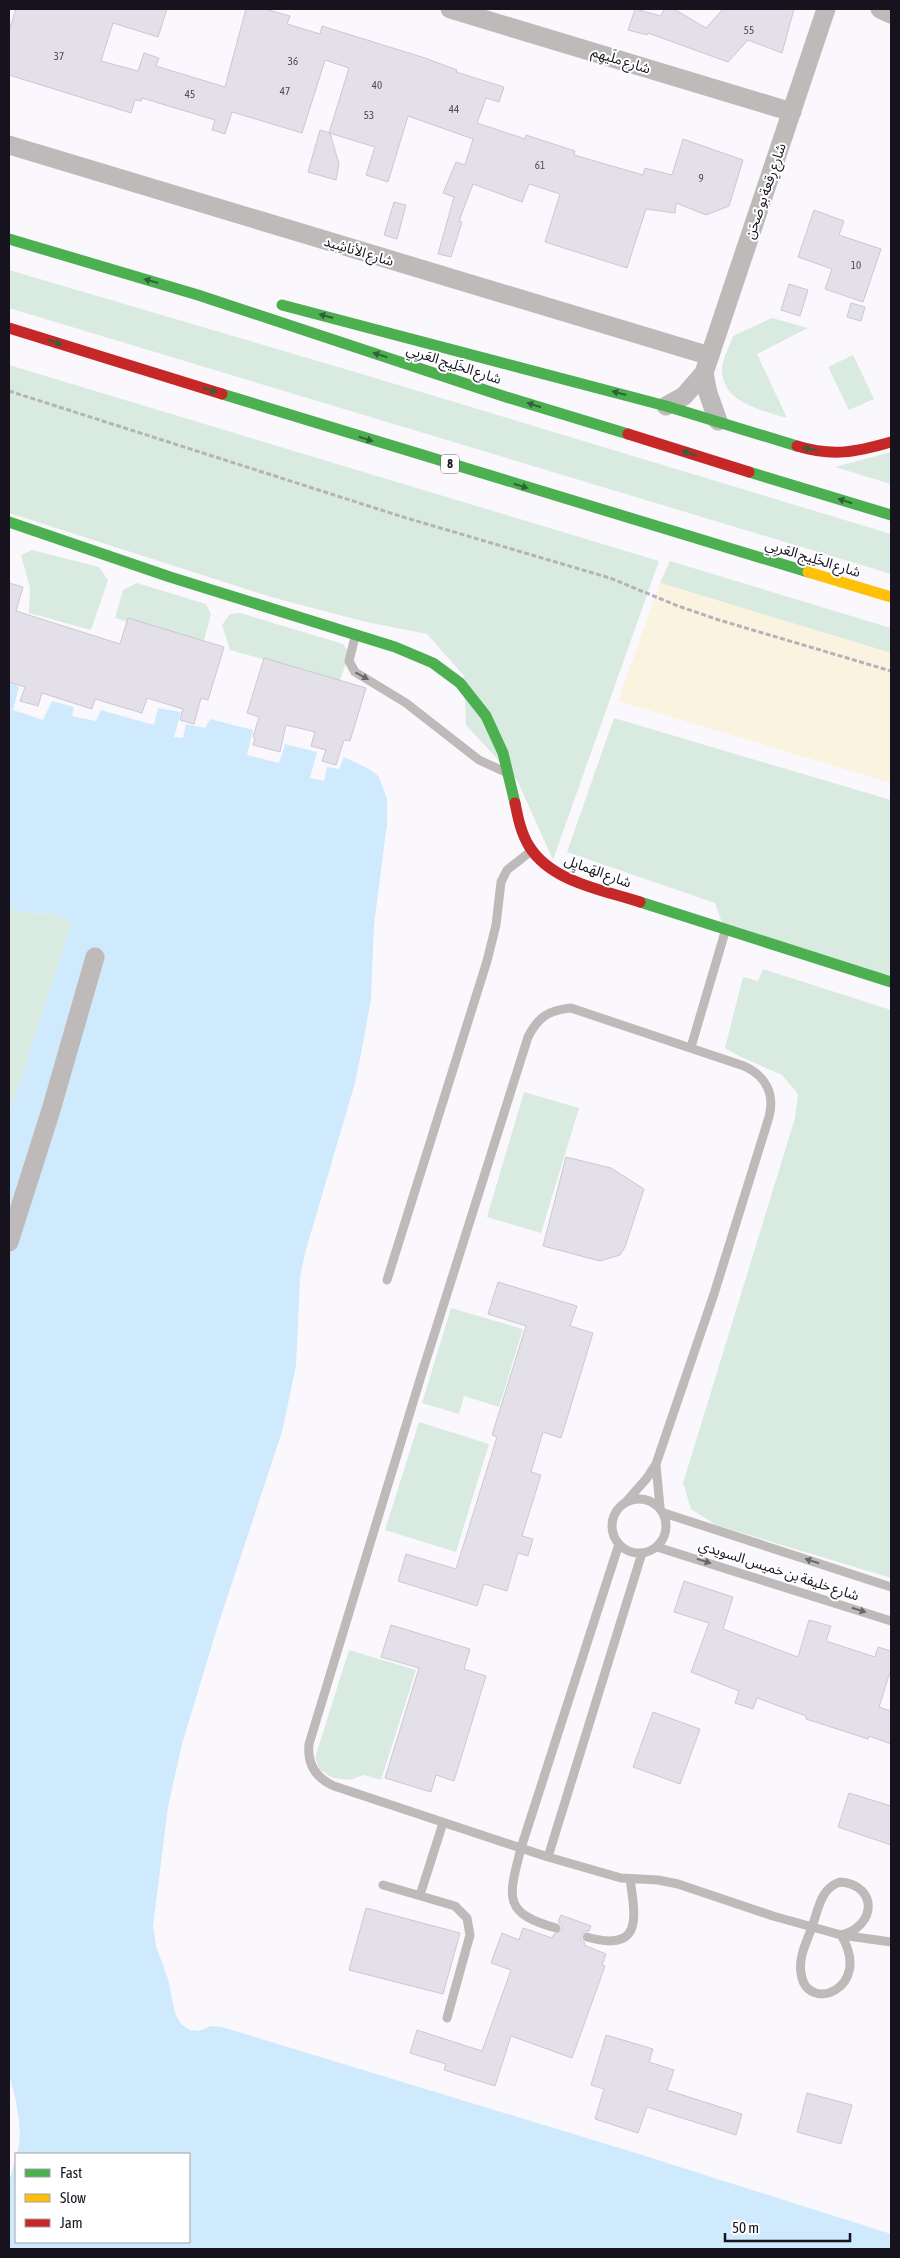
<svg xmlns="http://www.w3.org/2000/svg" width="900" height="2258" viewBox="0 0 900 2258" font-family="'Asap Condensed','Noto Sans Arabic',sans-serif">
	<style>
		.green { fill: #d9eae1 }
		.sand { fill: #f9f3e0 }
		.water { fill: #cfeafc }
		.building { fill: #e3e0ea; stroke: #cac8d0 }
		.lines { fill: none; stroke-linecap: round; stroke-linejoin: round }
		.path { stroke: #b6b2b5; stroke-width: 3; stroke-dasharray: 5 2.5; stroke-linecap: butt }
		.lane { stroke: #bebaba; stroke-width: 9 }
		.street { stroke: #bebaba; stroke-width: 19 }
		.fast { stroke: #4caf50; stroke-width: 11 }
		.slow { stroke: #ffc107; stroke-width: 11 }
		.jam { stroke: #c62828; stroke-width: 11 }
		.oneway { fill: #316138 }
		.oneway2 { fill: #6a666c }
		.labels { text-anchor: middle; stroke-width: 4; stroke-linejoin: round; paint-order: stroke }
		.number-label { font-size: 11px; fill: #4c4a55 }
		.shield { fill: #fff; stroke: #5c5a62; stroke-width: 1 }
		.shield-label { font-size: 12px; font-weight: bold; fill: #16131f }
		.street-label { font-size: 14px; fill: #16131f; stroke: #fff }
	</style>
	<rect width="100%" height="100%" fill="#faf8fd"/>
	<path class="green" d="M9,270L355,372L891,534V574L9,308Z
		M772,318L808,328L757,354L787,418C761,410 722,403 722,369C722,359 730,346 733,336Z
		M853,355L874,399L849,410L828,367Z
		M9,365L659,561L553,860L517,780L466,725L464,676L427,634L366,622L271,597L9,513Z
		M891,452V484L835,467Z
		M32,550L99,567L108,580L91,630L29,613L30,588L21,555Z
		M670,561L891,628V653L660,583Z
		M137,583L206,604L211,614L203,644L115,618L123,590Z
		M240,613L343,644L349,653L340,681L230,650L222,625L230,614Z
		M614,718L891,800V976L722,923L715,903L567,852Z
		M9,908L27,913L54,914L70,921L71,926L9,1115Z
		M763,969L891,1010V1578L716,1525L691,1509L683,1483L795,1118L798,1094L782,1075L741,1057L725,1048L743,977L758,981Z
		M524,1092L579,1108L541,1233L487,1217Z
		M451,1308L523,1329L499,1407L464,1396L459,1414L422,1403Z
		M419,1422L489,1444L456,1552L385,1530Z
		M349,1650L416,1670L381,1780L363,1775L350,1780L333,1778L320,1770L315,1758Z"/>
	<path class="sand" d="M660,583L891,653V783L618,701Z"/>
	<path class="water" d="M9,681L19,687L13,710L43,720L52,701L74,707L72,716L96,721L101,710L154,725L158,708L181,712L174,737L183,738L186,724L205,728L210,719L253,730L247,755L279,763L285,744L317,752L310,778L324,781L327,767L339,769L344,757L371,770L379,777L387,799V824L374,925L371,999L362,1049L355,1083L305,1253L300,1278L296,1366L282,1432L218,1625L182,1744L168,1807L153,1926L156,1946L168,1979L175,2013L181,2024L190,2030L199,2031L211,2026L222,2027L639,2154L891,2234V2249H9V2182L16,2157V2242H189V2154H17C24,2130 16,2099 9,2075V1115L71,926L70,921L54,914L27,913L9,908Z"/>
	<path class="building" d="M16,9H167L158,37L113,23L101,61L138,71L144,53L159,58L156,66L225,87L246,9H265L290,16L287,24L320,34L322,26L425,58L457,70L456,72L504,87L499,102L486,98L477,123L525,139L526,135L575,151L574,155L643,175L645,168L672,175L683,139L743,160L729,206L706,215L676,203L675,213L646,209L627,268L545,242L560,194L529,184L522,202L473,184L459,221L462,222L451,257L438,254L454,197L443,193L456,162L465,165L473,139L408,116L388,182L366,175L375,147L329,133L349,68L325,60L302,133L232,112L225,134L212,130L215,120L142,98L141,101L135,100L131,113L9,75V31Z
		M635,9L661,16L664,9H674L706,28L723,9H794L782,53L748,40L728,62L648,33L647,35L628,30Z
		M320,130L330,133L339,164L336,180L308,172Z
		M394,202L406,205L397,239L384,235Z
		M814,210L844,221L839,235L881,249L863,302L825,289L832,269L798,257Z
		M789,284L808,290L800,316L781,310Z
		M851,303L865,307L861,321L847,317Z
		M9,583L23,587L16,611L120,644L128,618L224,647L208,700L201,698L194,724L180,720L183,709L147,698L142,713L95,699L92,709L42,693L38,706L20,701L25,687L9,682Z
		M264,658L366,688L350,741L344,740L336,765L322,761L326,750L311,746L315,732L286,725L280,752L253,745L255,738L253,737L259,717L247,713Z
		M566,1157L611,1168L644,1189L625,1247L620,1255L600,1261L543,1246Z
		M498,1282L577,1306L570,1326L593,1333L561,1438L543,1432L531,1472L541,1475L522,1536L533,1539L528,1556L518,1553L507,1591L484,1584L477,1606L398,1581L406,1554L456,1569L497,1437L492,1435L526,1326L488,1314Z
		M684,1581L733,1597L723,1629L798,1657L809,1620L831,1626L826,1641L875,1657L878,1647L891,1651V1669L879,1707L891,1711V1744L869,1736L868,1739L806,1719V1716L757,1698L753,1709L735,1703L739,1691L691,1672L709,1623L674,1612Z
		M391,1625L470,1649L464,1669L486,1676L454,1781L436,1775L431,1792L385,1778L419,1668L381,1657Z
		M653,1712L700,1729L680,1784L633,1767Z
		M849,1793L891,1806V1845L838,1827Z
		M366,1908L460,1933L443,1994L349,1970Z
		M561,1915L591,1926L589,1931H585L581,1935V1939L585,1943L584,1945L606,1954L602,1965L605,1966L572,2058L511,2036L495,2086L444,2070L446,2064L410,2053L417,2030L482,2051L511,1970L491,1963L502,1933L519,1940L523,1928L552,1938L554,1934L562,1930V1926L558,1922Z
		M606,2035L653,2049L649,2062L674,2070L667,2090L742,2114L736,2135L647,2107L638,2133L595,2119L604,2089L591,2085Z
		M807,2093L852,2105L841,2144L797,2132Z"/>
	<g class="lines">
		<path class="path" d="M9,391L403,517L610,578L678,606L719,620L891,671"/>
		<path class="lane" d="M355,637L349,661L355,672L406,703L479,760L505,772
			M691,1047L725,932
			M387,1280L487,961L496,925L501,882L507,870L530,852
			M656,1465L660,1507
			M612 1526a27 27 0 1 1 54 0a27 27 0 1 1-54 0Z
			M625,1503L647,1478L656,1464L714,1294L769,1117C775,1094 766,1076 744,1066L571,1008C549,1010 538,1017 528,1037L422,1373L309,1744C307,1764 316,1778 334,1786L548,1857L642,1553
			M664,1513L891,1587
			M657,1547L891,1621
			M548,1857L621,1878L658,1880L678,1884L773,1916L841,1935L891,1942
			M840,1882C879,1885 876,1927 841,1935C874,1989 806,2015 801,1973C798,1955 809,1938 814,1921C819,1905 823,1887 840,1882Z
			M383,1885L455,1906L467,1918L470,1935L447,2018
			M420,1895L443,1823
			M556,1928C501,1913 509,1896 521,1848L619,1544
			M587,1937C642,1953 636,1919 630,1879"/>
		<path class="street" d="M450,9L792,112
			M880,9L891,14
			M9,145L710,356
			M704,373L708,393L718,421
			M666,406L684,396L704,373L826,9
			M9,1242L51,1110L95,957"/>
		<path class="fast" d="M9,239L198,295L506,397L628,434
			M282,305L666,406L797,446
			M222,394L808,572
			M749,472L891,515
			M9,522L170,577L395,647L433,663L460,683L486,716L503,753L515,803
			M640,902L891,982"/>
		<path class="slow" d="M808,572L891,597"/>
		<path class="jam" d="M9,328L222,394
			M628,434L749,472
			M797,446C833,457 856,452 891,442
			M515,803C518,818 521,833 529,846C551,882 603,890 640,902"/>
	</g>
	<defs><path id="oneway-solid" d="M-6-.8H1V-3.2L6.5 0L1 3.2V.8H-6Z" transform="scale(1.25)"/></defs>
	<g class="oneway">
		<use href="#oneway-solid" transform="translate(151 281) rotate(-164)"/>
		<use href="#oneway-solid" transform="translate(326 316) rotate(-165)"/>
		<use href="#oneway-solid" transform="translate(55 342) rotate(17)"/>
		<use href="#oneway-solid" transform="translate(380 355) rotate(-162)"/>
		<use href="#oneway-solid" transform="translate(210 390) rotate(17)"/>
		<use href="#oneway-solid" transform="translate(619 393) rotate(-165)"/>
		<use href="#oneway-solid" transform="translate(534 405) rotate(-163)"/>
		<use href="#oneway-solid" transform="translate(366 439) rotate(17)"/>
		<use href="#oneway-solid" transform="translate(810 449) rotate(-169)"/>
		<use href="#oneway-solid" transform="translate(689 453) rotate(-163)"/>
		<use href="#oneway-solid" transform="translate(521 486) rotate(17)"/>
		<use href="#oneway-solid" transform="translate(845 501) rotate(-163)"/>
	</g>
	<g class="oneway2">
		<use href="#oneway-solid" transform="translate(362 676) rotate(29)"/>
		<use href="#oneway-solid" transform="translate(704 1561) rotate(18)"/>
		<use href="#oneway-solid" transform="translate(812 1561) rotate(-162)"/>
		<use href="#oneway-solid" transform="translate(859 1610) rotate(18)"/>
	</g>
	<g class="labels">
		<g class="number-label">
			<text x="749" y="34">55</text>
			<text x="59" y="60">37</text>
			<text x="293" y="65">36</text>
			<text x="377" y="89">40</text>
			<text x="285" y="95">47</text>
			<text x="190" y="98">45</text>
			<text x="454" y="113">44</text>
			<text x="369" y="119">53</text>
			<text x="540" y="169">61</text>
			<text x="701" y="182">9</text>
			<text x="856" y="269">10</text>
		</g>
		<rect class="shield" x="441" y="454.5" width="18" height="19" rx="4"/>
		<g class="shield-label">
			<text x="450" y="468">8</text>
		</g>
		<g class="street-label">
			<text transform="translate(621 60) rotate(17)" y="5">شارع ملَيهِم</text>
			<text transform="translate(765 191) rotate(-71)" y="5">شارع رِقعة بو صَحَن</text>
			<text transform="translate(359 251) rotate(17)" y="5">شارع الأناشِيد</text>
			<text transform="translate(454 364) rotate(18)" y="5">شارع الخَلِيج العَربِي</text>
			<text transform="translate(813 558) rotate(17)" y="5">شارع الخَلِيج العَربِي</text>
			<text transform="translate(598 871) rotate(20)" y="5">شارع الهَمايِل</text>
			<text transform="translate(779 1570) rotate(18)" y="5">شارع خليفة بن خميس السويدي</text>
		</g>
	</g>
	<rect width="900" height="2258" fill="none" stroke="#16131f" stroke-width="20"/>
	<rect x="15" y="2153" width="175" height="90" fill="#ffffff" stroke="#a2a1a5"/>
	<rect x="25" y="2169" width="25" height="8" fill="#4caf50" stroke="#a2a1a5"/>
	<text x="60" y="2178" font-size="15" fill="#16131f">Fast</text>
	<rect x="25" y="2194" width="25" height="8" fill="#ffc107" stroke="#a2a1a5"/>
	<text x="60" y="2203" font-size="15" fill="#16131f">Slow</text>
	<rect x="25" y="2219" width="25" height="8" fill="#c62828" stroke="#a2a1a5"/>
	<text x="60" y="2228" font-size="15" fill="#16131f">Jam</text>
	<path d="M725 2233v8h125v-8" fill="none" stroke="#16131f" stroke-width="2.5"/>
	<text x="732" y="2233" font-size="15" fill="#16131f" stroke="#ffffff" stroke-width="4" paint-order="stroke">50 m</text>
</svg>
